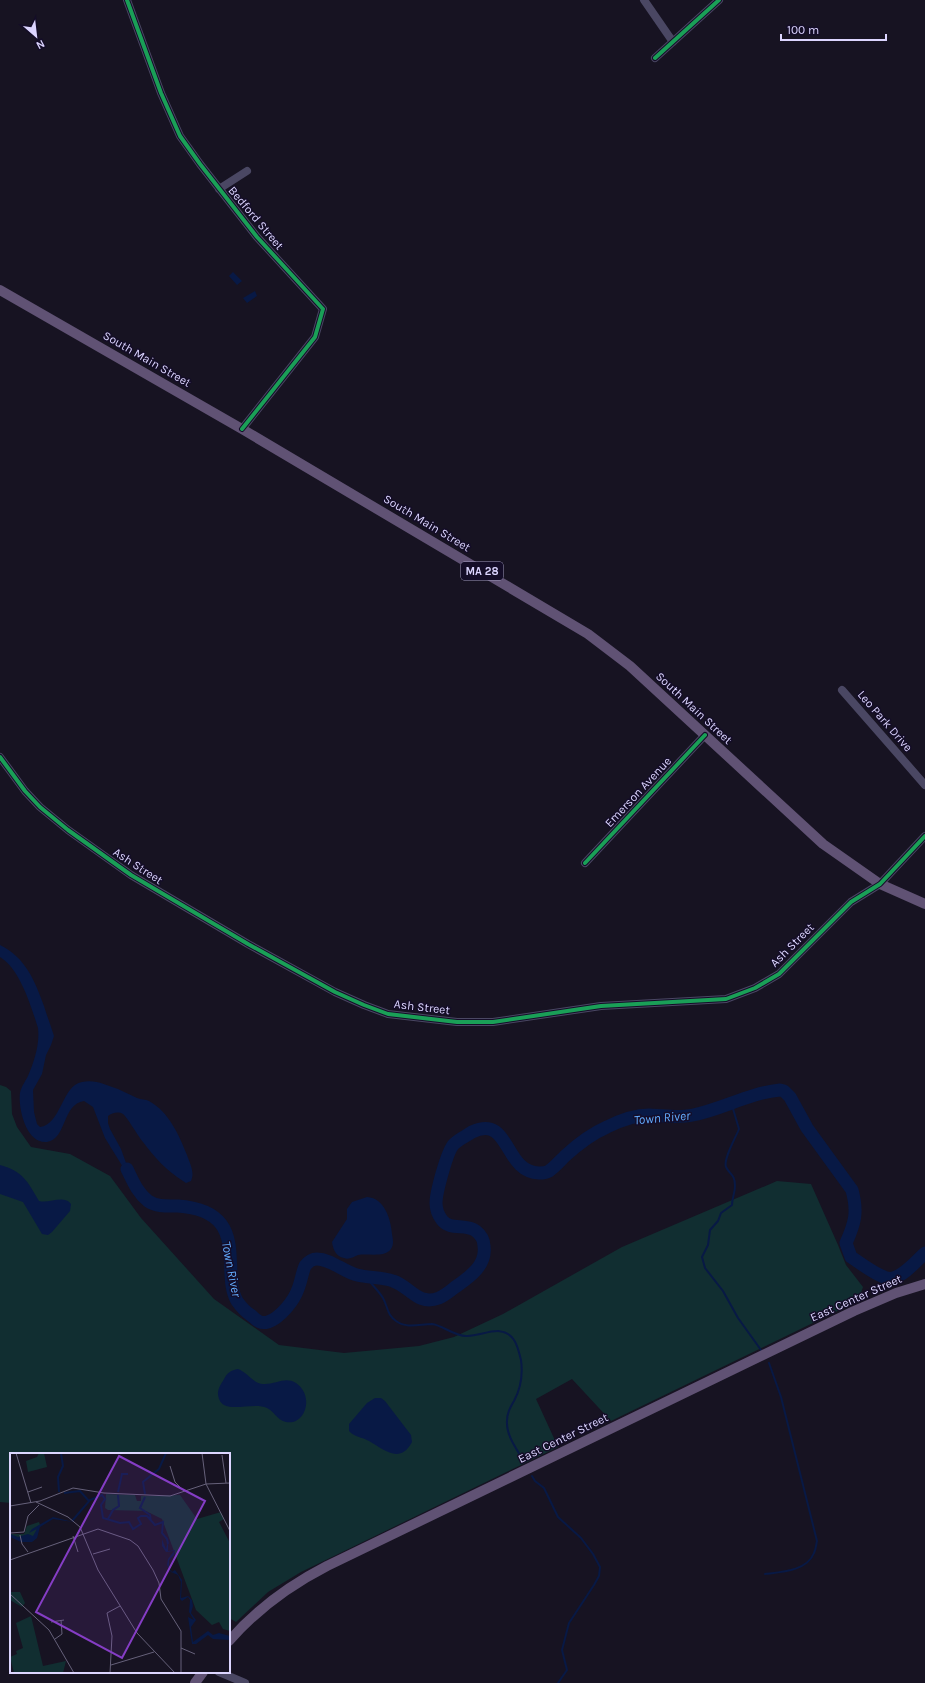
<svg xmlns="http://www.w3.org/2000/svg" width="925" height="1683" viewBox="0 0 925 1683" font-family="Karla,sans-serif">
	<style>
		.green { fill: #112e31 }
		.water { fill: #081945 }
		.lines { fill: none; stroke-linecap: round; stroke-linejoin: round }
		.stream { stroke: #081945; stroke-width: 2 }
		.river { stroke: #081945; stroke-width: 13 }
		.minor { stroke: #4a4763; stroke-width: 8 }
		.major { stroke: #605274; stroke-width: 10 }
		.cycleway-casing { stroke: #140d28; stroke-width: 6 }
		.cycleway { stroke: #1a9f57; stroke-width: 4 }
		.labels { text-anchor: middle; stroke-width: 3; stroke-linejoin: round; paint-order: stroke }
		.shield { fill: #140d28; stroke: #a099be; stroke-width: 1 }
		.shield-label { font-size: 11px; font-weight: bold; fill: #dcd5ff }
		.street-label { font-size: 12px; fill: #dcd5ff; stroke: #140d28 }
		.water-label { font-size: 13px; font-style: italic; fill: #63adff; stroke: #140d28 }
		.inset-river { fill: none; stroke: #081945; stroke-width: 2 }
		.inset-road { fill: none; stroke: #66617a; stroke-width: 1 }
		.view { fill: #853dc5; fill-opacity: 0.15; stroke: #853dc5; stroke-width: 2 }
		.inset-edge { fill: none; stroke: #dcd5ff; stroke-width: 2 }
	</style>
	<rect width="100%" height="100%" fill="#171322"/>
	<path class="green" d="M0,1085L6,1087L11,1091L12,1114L17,1127L31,1147L70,1154L110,1176L141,1218L214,1299L279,1345L344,1353L419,1346L454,1337L503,1314L622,1247L777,1181L811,1184L838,1245L846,1265L863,1287L858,1301L611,1421L572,1379L536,1399L558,1447L301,1572L268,1592L236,1622L229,1618V1454H11V1503L0,1502Z"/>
	<path class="water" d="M233,272L242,281L237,285L229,276Z
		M255,291L257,296L247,303L243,298Z
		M0,945C26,958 35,981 44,1006C47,1016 51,1026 54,1036L51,1045L46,1055L42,1074L33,1090L34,1112L37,1124L40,1127C61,1125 62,1085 82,1082C95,1079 106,1085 118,1089C124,1092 131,1095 137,1098C141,1100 146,1099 149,1101C169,1112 179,1135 187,1155C190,1164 195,1172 191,1181L186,1183L183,1181C167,1171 154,1157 143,1142C138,1136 127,1117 123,1114C118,1111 112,1113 108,1116V1123L110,1129L121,1149L134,1185L105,1138L93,1107L84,1101C62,1104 67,1139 47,1142C26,1144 18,1108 20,1093C21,1087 25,1082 28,1076C34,1062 40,1044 38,1028C31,1006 20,969 0,957Z
		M0,1165C23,1171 28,1182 39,1201C49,1204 64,1194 71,1204L70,1211L52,1232L48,1235L42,1234L23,1202L0,1194Z
		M367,1197C385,1198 391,1220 392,1234C393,1240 394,1244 391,1249C384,1258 368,1253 358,1255C353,1257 349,1260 344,1258C336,1257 333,1249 332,1242L347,1219V1209L352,1202Z
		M238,1369C247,1372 254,1384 263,1384C275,1385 285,1376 296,1383C315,1396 305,1426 286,1422C277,1420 274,1411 267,1408C253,1401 225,1415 219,1399C216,1391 220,1386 224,1379C227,1373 231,1370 238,1369Z
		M375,1398H381L385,1401L411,1435L412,1442C400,1465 383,1449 369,1441C362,1437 354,1437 349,1431V1424L367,1403Z"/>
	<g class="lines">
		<path class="stream" d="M731,1102L739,1129C736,1137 723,1159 726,1167C730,1175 735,1174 735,1186C735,1193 732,1198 732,1205L721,1213L718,1221L710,1230L708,1245L702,1257L705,1268L723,1291L738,1318L761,1350
			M366,1277C371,1284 378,1290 383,1298C388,1307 387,1315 396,1321C407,1329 420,1324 432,1324C442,1325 454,1336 466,1336C482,1337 502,1322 514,1340C518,1346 519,1353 521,1360C523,1375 521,1388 514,1401C510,1408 507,1413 507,1421C506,1435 516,1448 523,1460
			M532,1476L535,1481L544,1488L558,1517L581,1538L593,1554L600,1567L599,1576L594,1585L569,1623L562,1650L567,1670L558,1683
			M765,1574C781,1572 807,1571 814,1553C816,1549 816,1545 817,1541L781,1397L769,1363"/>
		<path class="river" d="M127,1169C133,1181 137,1192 148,1201C157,1207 167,1206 178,1206C193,1207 211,1211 221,1224C237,1245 225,1280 237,1301C241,1307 246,1312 252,1316C257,1321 261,1324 268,1322C280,1318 294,1301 298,1289C301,1282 302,1273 305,1266C308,1262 311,1259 317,1259C331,1259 344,1272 357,1275C369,1278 382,1277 393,1281C411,1287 417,1306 439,1298C444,1296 449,1292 454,1288C468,1278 487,1266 484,1246C484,1241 481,1235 476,1231C466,1223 450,1231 442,1220C439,1216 436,1209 436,1203C436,1193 447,1151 454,1144C459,1139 466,1136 472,1132C511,1114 503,1172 539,1173C542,1173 546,1173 549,1171C555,1167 560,1161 565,1156C578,1144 591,1134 607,1127C619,1121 635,1115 649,1115C664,1116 678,1118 693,1115C723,1109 749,1093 780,1090L784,1091L790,1097L807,1128L852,1190C858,1212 855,1223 846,1243L851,1257C859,1262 883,1281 893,1278C905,1275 916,1261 925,1253"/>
		<path class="minor" d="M127,0L161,93L180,136L200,164L257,237L323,309L315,337L242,429
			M644,0L673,42
			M655,58L719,0
			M219,189L247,171
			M842,690L925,785
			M0,757L25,791L40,807L68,830L131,875L248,944L335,992L364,1005L388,1014L457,1022H493L601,1006L726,999L755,988L779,974L851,902L880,884L925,836
			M585,863L705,735
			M219,1672L245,1683"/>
		<path class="major" d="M0,290L242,429L588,634L630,666L823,844L880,884L925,904
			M229,1641C257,1609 290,1585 327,1566L854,1311L896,1293L925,1284
			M195,1683L203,1672"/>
		<g class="cycleway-casing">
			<path id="cycleway" d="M127,0L161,93L180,136L200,164L257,237L323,309L315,337L242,429
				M655,58L719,0
				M0,757L25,791L40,807L68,830L131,875L248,944L335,992L364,1005L388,1014L457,1022H493L601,1006L726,999L755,988L779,974L851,902L880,884L925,836
				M585,863L705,735"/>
		</g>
		<use href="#cycleway" class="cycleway"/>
	</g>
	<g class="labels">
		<rect class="shield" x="461" y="562" width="42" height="18" rx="3"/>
		<g class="shield-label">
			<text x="482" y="575">MA 28</text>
		</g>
		<g class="street-label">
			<text transform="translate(256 218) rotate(50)" y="4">Bedford Street</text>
			<text transform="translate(147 359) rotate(30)" y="4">South Main Street</text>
			<text transform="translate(427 523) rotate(31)" y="4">South Main Street</text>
			<text transform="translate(694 708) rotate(43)" y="4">South Main Street</text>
			<text transform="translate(885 721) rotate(49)" y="4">Leo Park Drive</text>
			<text transform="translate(638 792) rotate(-47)" y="4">Emerson Avenue</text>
			<text transform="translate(138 866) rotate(33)" y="4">Ash Street</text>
			<text transform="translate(792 945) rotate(-45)" y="4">Ash Street</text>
			<text transform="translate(422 1007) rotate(7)" y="4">Ash Street</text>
			<text transform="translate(856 1298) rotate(-24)" y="4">East Center Street</text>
			<text transform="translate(563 1438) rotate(-26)" y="4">East Center Street</text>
		</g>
		<g class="water-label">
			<text transform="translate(662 1117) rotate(-5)" y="5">Town River</text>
			<text transform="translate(232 1269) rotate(79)" y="5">Town River</text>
		</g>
	</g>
	<g transform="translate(10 1453)">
		<rect width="220" height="220" fill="#171322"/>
		<path d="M29,0H34L37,14L18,19L16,8L27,4ZM96,41L125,42L127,48H131V43L170,42L187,66L211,59L214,66L209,69L220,90V178L213,176L209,169L202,172L186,157L152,66L136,58L98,57L95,55ZM29,69L30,72L27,74L26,85L23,88H11L0,81H14L17,73ZM0,139H10L15,150L12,154L0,147ZM21,163L33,213L56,208L53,220H4L0,204L7,201L6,198L13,195L6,170Z" fill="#112e31"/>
		<path d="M43,64L63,69L43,66L30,74L27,85L22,89H11L0,84V81L8,84L18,81L23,83L27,76L19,80L22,76ZM152,86L156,96L158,88V98L165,97L164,102L159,107V115L162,119L165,117L172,127L171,145L178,143L182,147L183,153L181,160L186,167L181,174L183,189L198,178L203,182L209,180L220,183V187L203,186L198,182L186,191H182L178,164L184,167L179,159L180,147L178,144L172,148L170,146L171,129L168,122L161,119L157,112L158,106L164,98L156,99L152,93Z" fill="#081945"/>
		<path class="inset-river" d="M49,39L48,24L53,13L51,0M108,39L112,21H118M54,40L70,38L79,48M135,41L133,29L149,16L156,0M135,44L130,55L140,62L141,68M98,66L103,57L109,53L108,42M62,68L80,47L92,42L95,46L91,52L93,65L110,70L119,69L123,76L131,71L128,65L131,63H137L145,72L153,69L152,80L157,86L158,91"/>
		<path class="inset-road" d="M6,0L21,50M192,0L196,31L220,78M212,2L216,30M160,13L165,29L174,38M18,39L32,34M26,49L58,64L70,74L88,117L127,180L165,220M0,53L30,48L63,35L94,40L160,43L196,31L220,30M0,80L14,79L18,63L29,52M10,82L12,91L18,99M63,83L68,99M83,101L100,96M0,107L88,76L120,87L128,93L143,117L149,130L151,146L171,178V220M0,141L39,177L64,220M41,169L54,167M45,186L52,181L51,167M171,195L185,201M101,212L144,199M100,220L102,183L97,160L110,153"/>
		<path class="view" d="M109,3L195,48L112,205L26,159Z"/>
		<rect width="220" height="220" class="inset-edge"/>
	</g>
	<g transform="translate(36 36) rotate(152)" stroke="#140d28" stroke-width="3" paint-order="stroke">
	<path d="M0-3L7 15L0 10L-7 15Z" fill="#dcd5ff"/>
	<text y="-6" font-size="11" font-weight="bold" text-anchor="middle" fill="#dcd5ff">N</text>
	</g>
	<path d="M781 34v6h105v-6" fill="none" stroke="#dcd5ff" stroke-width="2"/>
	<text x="787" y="34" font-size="12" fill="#dcd5ff" stroke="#140d28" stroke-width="3" paint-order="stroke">100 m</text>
</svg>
